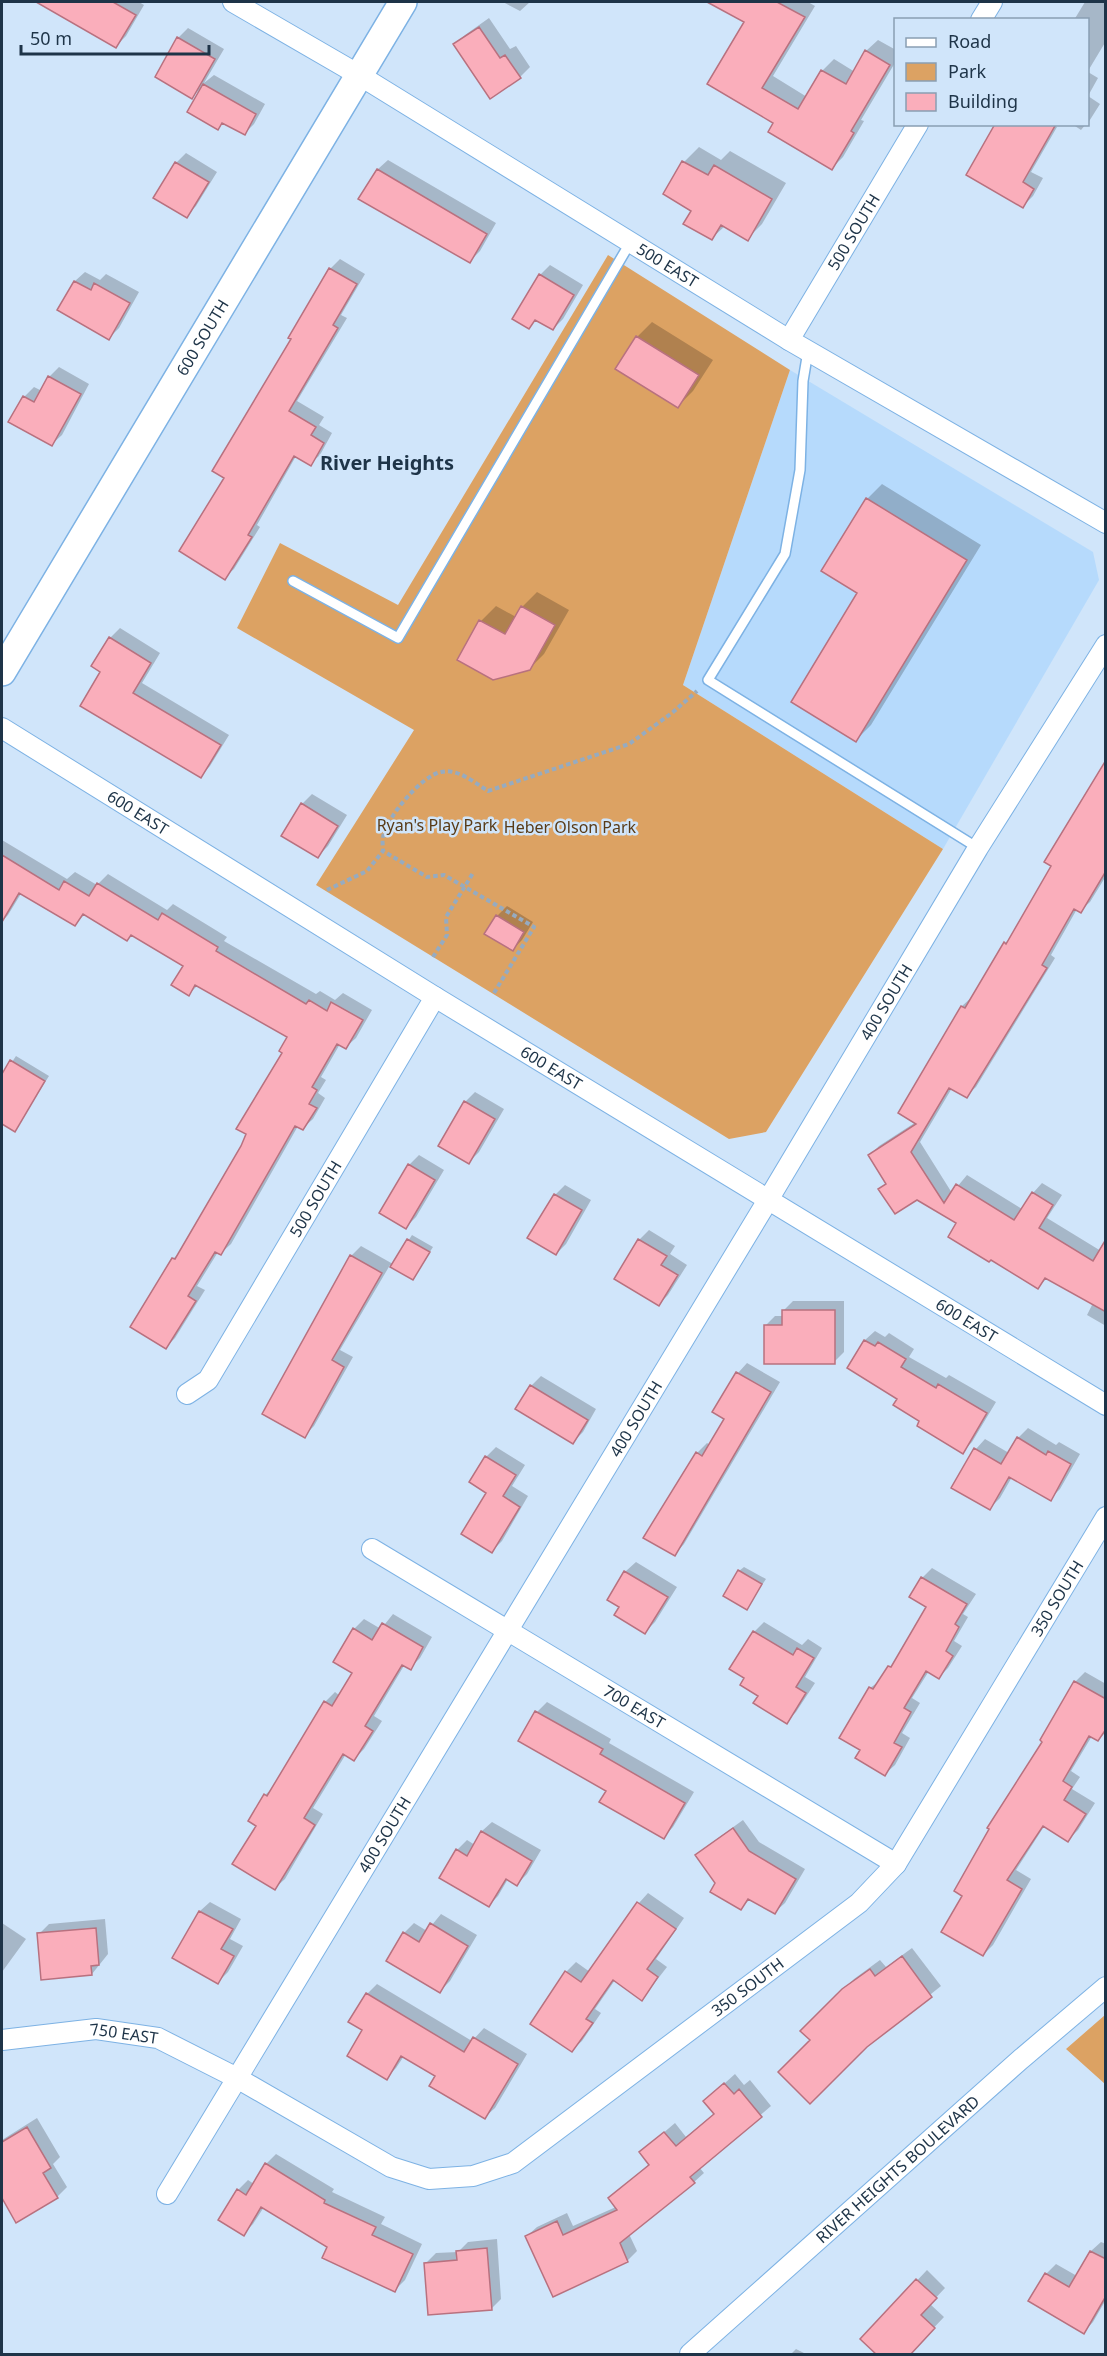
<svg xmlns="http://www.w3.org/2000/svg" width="1107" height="2356" viewBox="0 0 1107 2356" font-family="'Noto Sans',sans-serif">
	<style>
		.built { fill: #b6dafc }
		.green { fill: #dca263 }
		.shadow { fill: #0003 }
		.building { fill: #faaebb; stroke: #b8717f; stroke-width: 1.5 }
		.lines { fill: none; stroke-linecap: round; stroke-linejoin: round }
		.lane-casing { stroke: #7db2e4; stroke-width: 12 }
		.street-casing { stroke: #7db2e4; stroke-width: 22 }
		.secondary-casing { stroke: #7db2e4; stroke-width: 30 }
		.path { stroke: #96abc0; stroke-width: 4; stroke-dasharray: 4.5 3; stroke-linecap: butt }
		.lane { stroke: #fff; stroke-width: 9 }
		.street { stroke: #fff; stroke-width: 20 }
		.secondary { stroke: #fff; stroke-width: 27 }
		.labels { text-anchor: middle; stroke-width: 5; stroke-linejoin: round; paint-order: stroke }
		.street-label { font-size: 16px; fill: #1e3448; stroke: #d0e5fa }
		.park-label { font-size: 16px; fill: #593b17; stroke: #d0e5fa }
		.quarter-label { font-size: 20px; font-weight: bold; fill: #1e3448; stroke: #d0e5fa }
	</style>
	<rect width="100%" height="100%" fill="#d0e5fa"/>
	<path class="built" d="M790,370L1093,552L1099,580L943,849L683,685Z"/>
	<path class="green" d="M608,255L790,370L683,685L943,849L766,1132L729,1139L316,885L414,730L237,628L280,543L398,605Z
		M1105,2015V2084L1066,2049Z"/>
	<path class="shadow" d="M38,2H139L144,5L126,36L116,46Z
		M503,2H530L520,11Z
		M720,2H808L815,6L773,76L807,97L822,71L834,59L855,72L866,51L878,40L896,50V61L861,120L864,121L843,157L832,168L775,122L709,83L746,21L718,6Z
		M1085,2H1106V41L1088,71V20H1074Z
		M489,18L510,49L516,46L530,67L520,77L455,45L465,35Z
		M188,28L224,49L204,83L214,75L265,104L254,124L244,134L224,122L218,128L201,88L192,97L178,38Z
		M1088,72L1098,78L1088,96Z
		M1088,96L1100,104L1088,123Z
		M1052,124L1057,127L1031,172L1043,178L1033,196L1023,206L968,174Z
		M1072,124H1086L1081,130Z
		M699,147L721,160L730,151L786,183L762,224L747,239L725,226L712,238L693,210L665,194L684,162Z
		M186,153L217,172L196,206L186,216L176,163Z
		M388,160L496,223L480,251L470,261L361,198L378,169Z
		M340,259L365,274L341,315L347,318L297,401L324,417L319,425L332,433L320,455L310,464L296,456L257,525L260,527L234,569L224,578L226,478L293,338L290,337L330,269Z
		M550,265L583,285L563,319L553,329L537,319L529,327L540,275Z
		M85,272L100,280L106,274L139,292L119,328L109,338L59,310L75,281Z
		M652,322L713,360L693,391L678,406L637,337Z
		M59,367L89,384L62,435L52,444L24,397L34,387L42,391L49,377Z
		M882,484L981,545L871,725L856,740L859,593L867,499Z
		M537,592L569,610L544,654L529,669L459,659L481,621L496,606L516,617L522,607Z
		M120,628L160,653L142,683L229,735L210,766L201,776L102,671L110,638Z
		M1106,763V876L1090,902L1080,911L1077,909L1051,955L1055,958L976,1087L966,1096L952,1088L920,1142L952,1193L967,1175L1022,1209L1033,1193L1042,1183L1062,1195L1047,1218L1101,1251L1106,1246V1326L1087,1315L1093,1303L1047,1278L1038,1287L958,1223L917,1198L880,1189L887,1182L870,1155L879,1146L916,1122L900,1113L962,1006L972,997L1005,943L1012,937L1053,865Z
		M312,794L347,815L328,846L318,856L302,804Z
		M2,840L67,879L75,872L97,885L108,874L167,910L173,904L227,937L224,941L316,994L320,991L335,1000L343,993L372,1010L356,1038L346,1047L340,1044L321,1077L326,1080L318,1093L325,1098L313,1119L303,1128L298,1126L231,1244L221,1253L218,1252L197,1286L205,1290L175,1338L166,1347L132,1327L174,1258L183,1250L243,1147L289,1037L198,985L189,994L185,966L132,934L85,914L75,924L22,892L8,915L2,921Z
		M507,906L533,922L522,940L512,950L486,933L498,915Z
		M16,1056L49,1076L15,1130L2,1122V1077Z
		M475,1092L504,1109L479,1152L469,1162L440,1145L465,1102Z
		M419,1155L444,1170L416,1217L406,1227L381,1212L409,1165Z
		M565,1185L591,1200L566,1244L556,1254L555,1195Z
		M649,1230L675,1246L670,1254L687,1265L668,1295L659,1304L639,1240Z
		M412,1235L433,1247L413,1278L390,1265L340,1350L353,1357L314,1426L304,1436L351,1256L361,1246L393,1264Z
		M793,1301H844V1352L834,1362L765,1326L775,1316H783V1311Z
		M875,1331L885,1337L889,1333L914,1349L909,1357L946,1378L949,1375L996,1402L972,1442L962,1452L921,1421L899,1398L849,1367L865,1340Z
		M747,1363L780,1382L684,1544L675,1554L697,1453L707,1443L710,1445L726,1419L715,1412L738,1373Z
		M541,1376L596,1409L583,1432L573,1442L517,1408L531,1386Z
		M1028,1428L1056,1445L1059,1442L1080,1454L1060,1489L1050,1499L1012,1477L1000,1498L990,1508L976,1449L985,1439L1009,1453L1018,1438Z
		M496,1447L525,1465L512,1486L528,1496L502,1541L492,1551L486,1457Z
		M636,1562L677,1587L655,1622L645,1632L621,1607L609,1599L626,1571Z
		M744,1567L766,1579L747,1608L739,1571Z
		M932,1568L976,1594L963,1614L968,1617L954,1641L962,1646L948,1668L939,1677L929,1671L912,1698L920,1703L902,1733L910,1738L895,1765L885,1774L863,1749L870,1688L881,1680L898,1657L928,1606L911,1596L923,1577Z
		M393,1614L432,1637L420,1658L410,1668L405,1664L374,1716L382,1721L364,1749L354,1759L346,1754L313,1808L323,1814L285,1879L275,1888L258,1826L265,1795L274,1787L325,1702L335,1692L340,1696L354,1673V1629L364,1619L381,1629Z
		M764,1622L802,1645L808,1639L822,1648L805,1677L815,1683L796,1712L786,1722L746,1678L731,1669L754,1632Z
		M1085,1672L1106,1684V1732L1098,1740L1092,1736L1071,1771L1080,1777L1072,1789L1095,1803L1078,1830L1068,1840L1045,1825L1016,1870L1031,1879L993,1945L983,1955L1044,1741L1075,1682Z
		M547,1702L611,1739L609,1743L694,1792L673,1827L664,1837L608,1790L537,1712Z
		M743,1820L759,1842L805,1869L785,1903L775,1912L751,1898L741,1908L717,1883L697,1855L707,1846Z
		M492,1822L541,1850L527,1874L517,1884L508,1879L498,1896L489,1905L457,1850L467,1840L475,1845L482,1831Z
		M648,1893L684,1918L656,1959L667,1967L642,1999L615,1980L595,2009L601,2013L582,2041L572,2050L566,1972L576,1962L590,1972L639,1903Z
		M210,1902L241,1919L230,1939L243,1946L228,1972L218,1982L174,1958L200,1911Z
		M441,1914L477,1935L450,1981L440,1991L404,1933L414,1923L427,1931Z
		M105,1919L108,1954L92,1974L39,1934L49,1924Z
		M2,1923L26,1939L2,1972Z
		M912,1948L941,1986L866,2046L812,2040L802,2031L854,1979L880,1960L886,1967Z
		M377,1984L472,2041L484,2028L527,2054L495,2108L485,2117L437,2076L404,2056L396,2068L386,2078L367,1994Z
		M735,2074L744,2085L750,2080L771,2106L699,2167L704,2173L694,2182L629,2234L637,2251L627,2261L527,2236L537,2227L567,2213L573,2226L616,2207L610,2198L650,2163L641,2152L675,2123L686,2137L715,2113L705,2101Z
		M37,2118L60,2157L53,2164L67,2187L57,2197L17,2221L2,2195V2140Z
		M276,2154L334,2189L332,2192L385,2217L381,2224L422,2244L405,2280L395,2290L329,2246L264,2207L253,2224L243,2234L238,2190L248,2180L254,2184L266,2164Z
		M497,2239L501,2299L491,2309L426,2263L436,2253L458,2252L468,2242Z
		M1101,2242L1106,2244V2304L1104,2303L1093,2322L1084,2332L1046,2274L1056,2264L1077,2276L1091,2251Z
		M927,2270L945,2288L930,2304L944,2317L909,2354L862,2339Z
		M796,2349L806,2354H791Z"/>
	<path class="building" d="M36,2H113L136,15L116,48Z
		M707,2H777L805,17L762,88L798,109L821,70L846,84L865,50L890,65L851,131L854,133L832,170L768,132L773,123L707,84L744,22Z
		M479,27L500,58L505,55L521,78L490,99L453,44Z
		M177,37L215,59L192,99L155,77Z
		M203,84L256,114L245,135L222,123L218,130L187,112Z
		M995,124H1056L1023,182L1034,189L1023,208L966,175Z
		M682,161L708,175L714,165L772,199L748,241L721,225L712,240L683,224L691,211L663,194Z
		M175,162L209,182L187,218L153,198Z
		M377,169L487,234L470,263L358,199Z
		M329,268L357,284L333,325L338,328L289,411L316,427L311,435L324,443L311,466L294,456L248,535L252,537L225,580L179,551L224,478L212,471L291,339L288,338Z
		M539,274L574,295L553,330L535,320L529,329L512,319Z
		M74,281L91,290L94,283L130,303L109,340L57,310Z
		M636,336L699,375L678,408L615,369Z
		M48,376L81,394L52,446L8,422L23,396L34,402Z
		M866,498L967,560L856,742L791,702L857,593L821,571Z
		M521,606L555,625L530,670L493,680L457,660L479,620L505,634Z
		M109,637L151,663L133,693L221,745L201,778L80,706L100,672L91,666Z
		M1106,760V871L1081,913L1074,909L1042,965L1047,968L967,1098L949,1088L911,1152L944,1203L956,1184L1014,1220L1032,1192L1053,1205L1039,1228L1093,1261L1106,1239V1312L1045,1278L1038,1289L991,1260L989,1262L948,1237L956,1223L917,1200L895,1214L878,1189L886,1184L868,1155L916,1124L898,1113L961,1006L965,1008L1004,942L1006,944L1051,866L1044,862Z
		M301,803L338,826L318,858L281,836Z
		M2,855L59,890L64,881L89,896L97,883L158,920L162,913L218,947L216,951L306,1004L309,1000L327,1011L331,1002L363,1020L346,1049L337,1044L312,1087L317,1090L309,1104L317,1108L303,1130L295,1126L221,1255L215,1252L188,1296L196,1301L166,1349L130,1327L172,1258L175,1259L241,1146L246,1134L236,1129L282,1053L279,1051L287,1037L195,985L189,996L171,985L183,966L131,935L127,941L83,914L75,926L19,893L2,922Z
		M496,915L524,932L513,951L484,934Z
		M10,1060L45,1081L15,1132L2,1124V1074Z
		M464,1101L495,1119L469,1164L438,1146Z
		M408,1164L435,1180L406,1229L379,1213Z
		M554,1194L582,1210L556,1255L527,1238Z
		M407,1239L430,1252L413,1280L390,1267Z
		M638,1239L667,1256L661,1265L678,1275L659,1306L614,1279Z
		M350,1255L382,1273L332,1360L344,1367L305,1438L262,1414Z
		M782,1310H835V1364H764V1325H782Z
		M864,1340L875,1346L878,1342L906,1359L901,1367L936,1388L938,1384L987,1413L963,1454L917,1426L919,1421L893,1405L897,1399L847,1368Z
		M736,1372L771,1392L675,1556L643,1538L696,1452L702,1456L724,1419L712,1412Z
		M530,1385L588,1420L573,1444L515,1409Z
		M1017,1437L1046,1455L1048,1451L1071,1464L1051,1501L1009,1477L990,1510L951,1488L974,1448L1001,1464Z
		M485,1456L516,1475L503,1496L520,1507L492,1553L461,1534L486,1493L469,1482Z
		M738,1570L762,1584L747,1610L723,1596Z
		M624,1571L668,1597L645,1634L614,1615L619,1607L607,1600Z
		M921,1577L967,1604L955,1624L959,1627L946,1651L953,1656L939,1679L926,1671L904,1708L911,1712L894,1743L902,1747L885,1776L855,1758L860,1750L839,1738L869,1687L873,1689L888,1666L891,1667L926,1607L909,1597Z
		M382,1623L423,1647L411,1670L402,1665L365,1726L373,1731L354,1761L343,1754L304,1818L315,1825L275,1890L232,1864L256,1826L248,1821L264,1794L267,1796L324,1701L332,1706L352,1673L333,1662L353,1628L372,1640Z
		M753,1631L793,1655L797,1648L814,1658L796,1687L806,1693L787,1724L753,1703L758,1696L740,1685L744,1678L729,1669Z
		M1074,1681L1106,1699V1729L1098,1741L1089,1736L1063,1781L1072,1787L1064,1800L1086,1814L1068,1842L1043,1826L1007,1880L1022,1889L983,1956L941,1932L962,1896L954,1891L989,1829L987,1828L1042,1742L1040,1740Z
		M535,1711L603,1749L600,1754L685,1803L664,1839L599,1802L606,1791L518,1741Z
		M733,1828L749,1851L796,1879L775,1914L748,1899L741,1910L710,1892L715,1883L695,1855Z
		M481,1831L532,1861L517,1886L506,1879L489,1907L439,1878L456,1849L467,1856Z
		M637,1902L676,1929L647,1969L658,1977L642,2001L613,1980L586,2019L593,2023L572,2052L530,2024L565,1971L581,1982Z
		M199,1911L233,1929L221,1949L234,1956L218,1984L172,1958Z
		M430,1923L468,1946L440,1993L386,1961L403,1932L419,1942Z
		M96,1928L99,1965L91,1966L92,1975L41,1980L37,1933Z
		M902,1956L932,1997L867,2047L810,2104L778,2072L810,2040L800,2031L842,1989L870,1969L875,1976Z
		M366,1993L464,2052L473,2037L518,2064L485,2119L429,2086L435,2076L401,2056L387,2080L347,2056L362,2030L348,2022Z
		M724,2083L734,2094L739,2089L762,2117L690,2177L695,2183L620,2243L628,2262L553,2297L525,2236L557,2221L563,2235L617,2210L608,2198L649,2165L639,2152L664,2132L676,2146L714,2114L703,2101Z
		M27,2127L51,2168L43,2173L58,2198L16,2223L2,2198V2142Z
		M265,2163L325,2200L324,2203L376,2227L372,2235L413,2254L395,2292L322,2258L327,2247L261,2207L244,2236L218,2220L237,2189L246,2195Z
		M487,2248L492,2310L428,2315L424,2263L457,2260L456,2251Z
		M1090,2251L1106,2259V2296L1084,2334L1028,2301L1045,2273L1069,2287Z
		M916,2279L937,2298L921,2315L935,2328L910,2355H877L860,2339Z"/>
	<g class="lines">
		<g class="lane-casing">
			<path id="lane" d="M808,351L803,381L800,470L785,554L708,680L978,848
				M293,581L398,638L630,243"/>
		</g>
		<g class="street-casing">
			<g id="street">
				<path id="s1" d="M233,2L359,75L789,340L1106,523"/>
				<path d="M981,20L992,2"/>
				<path id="s2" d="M789,340L918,124"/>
				<path id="s3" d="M2,728L435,997L1106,1405"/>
				<path id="s4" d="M187,1394L208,1380L435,997"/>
				<path id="s5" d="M372,1549L896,1864"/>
				<path id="s6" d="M2,2040L96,2029L158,2038L237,2078L391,2167L429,2179L473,2176L513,2163L859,1903L896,1864L1106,1517"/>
				<path id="s7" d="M167,2194L768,1200L978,848L1106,645"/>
				<path id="s8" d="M690,2354L1021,2059L1106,1987"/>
			</g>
		</g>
		<g class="secondary-casing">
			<g id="secondary">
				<path id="s9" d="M2,672L403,2"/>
			</g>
		</g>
		<path class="path" d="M327,890L367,871L383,851
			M433,957L447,935L446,917L473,873
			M494,993L534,927L444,875L427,877L383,851C383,847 382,841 383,837C387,817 421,776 441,772C458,768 475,783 488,791L629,744L672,713L697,691"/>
		<use href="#lane" class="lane"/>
		<use href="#street" class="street"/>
		<use href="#secondary" class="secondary"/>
	</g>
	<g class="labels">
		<g class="street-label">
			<text dy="6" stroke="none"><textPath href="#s2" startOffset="126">500 SOUTH</textPath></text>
			<text dy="6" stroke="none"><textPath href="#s1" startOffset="508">500 EAST</textPath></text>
			<text dy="6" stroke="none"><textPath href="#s9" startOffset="390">600 SOUTH</textPath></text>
			<text dy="6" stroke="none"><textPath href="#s3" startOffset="160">600 EAST</textPath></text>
			<text dy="6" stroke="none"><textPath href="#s7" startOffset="1392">400 SOUTH</textPath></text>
			<text dy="6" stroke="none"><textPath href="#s3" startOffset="646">600 EAST</textPath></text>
			<text dy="6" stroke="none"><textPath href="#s4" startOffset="236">500 SOUTH</textPath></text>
			<text dy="6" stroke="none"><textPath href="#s3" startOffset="1132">600 EAST</textPath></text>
			<text dy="6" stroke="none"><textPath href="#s7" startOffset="906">400 SOUTH</textPath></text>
			<text dy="6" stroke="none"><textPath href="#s6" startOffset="1347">350 SOUTH</textPath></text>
			<text dy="6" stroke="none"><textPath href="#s5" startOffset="306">700 EAST</textPath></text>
			<text dy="6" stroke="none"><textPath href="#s7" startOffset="420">400 SOUTH</textPath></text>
			<text dy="6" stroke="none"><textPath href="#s6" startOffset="843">350 SOUTH</textPath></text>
			<text dy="6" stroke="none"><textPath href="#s6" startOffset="123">750 EAST</textPath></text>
			<text dy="6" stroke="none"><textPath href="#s8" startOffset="278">RIVER HEIGHTS BOULEVARD</textPath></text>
		</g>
		<g class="park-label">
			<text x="437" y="831">Ryan's Play Park</text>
			<text x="570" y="833">Heber Olson Park</text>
		</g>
		<g class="quarter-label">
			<text x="387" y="470">River Heights</text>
		</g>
	</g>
	<rect width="1107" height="2356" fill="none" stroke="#1e3448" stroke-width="6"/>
	<rect x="894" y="18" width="195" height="108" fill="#d0e5fa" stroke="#899eb3" stroke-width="1.5"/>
	<rect x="906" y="38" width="30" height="9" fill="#ffffff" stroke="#899eb3" stroke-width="1.5"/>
	<text x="948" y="48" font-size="18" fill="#1e3448">Road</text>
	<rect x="906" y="63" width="30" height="18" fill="#dca263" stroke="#899eb3" stroke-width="1.5"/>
	<text x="948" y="78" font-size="18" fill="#1e3448">Park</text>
	<rect x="906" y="93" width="30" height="18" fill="#faaebb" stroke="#899eb3" stroke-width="1.5"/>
	<text x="948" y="108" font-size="18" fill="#1e3448">Building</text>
	<path d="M21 45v9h188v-9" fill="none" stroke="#1e3448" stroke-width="3"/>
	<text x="30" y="45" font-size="18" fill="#1e3448" stroke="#d0e5fa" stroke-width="4.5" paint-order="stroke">50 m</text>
</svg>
